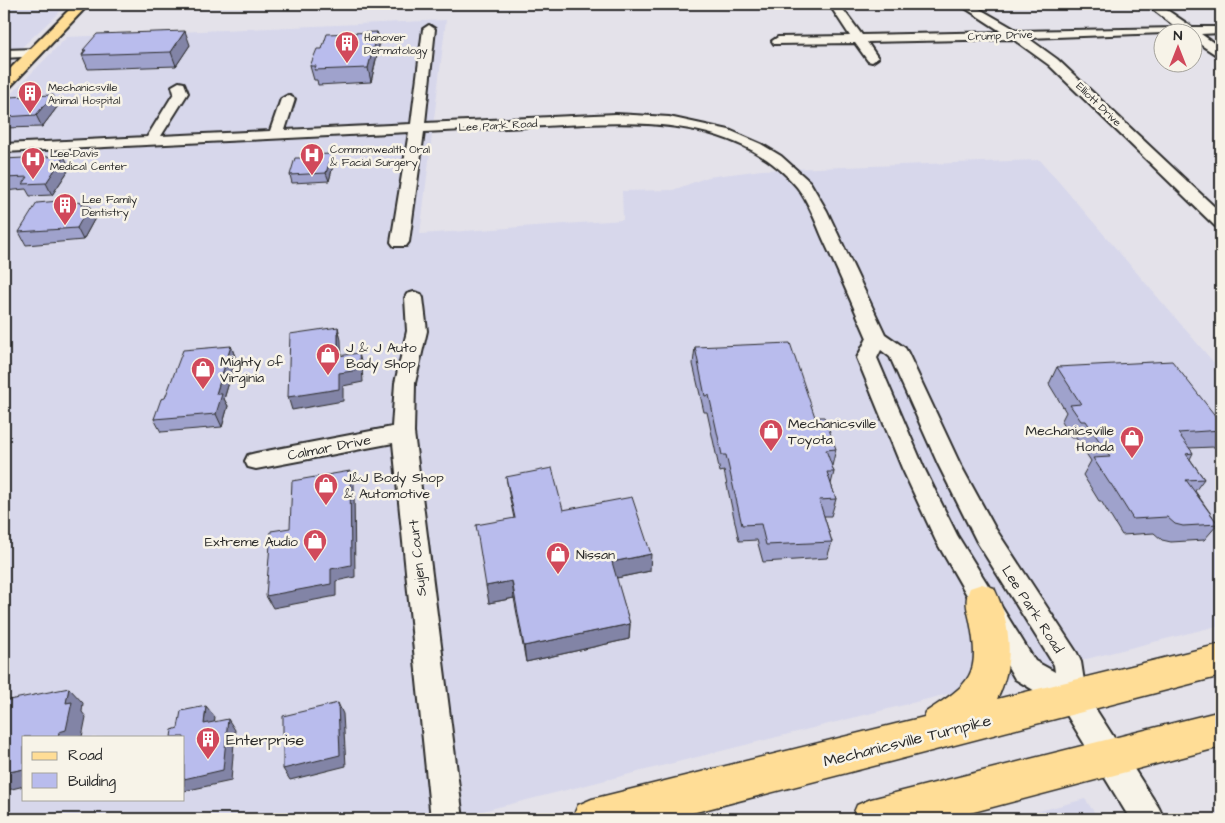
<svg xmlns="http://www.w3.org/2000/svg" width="1225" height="823" viewBox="0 0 1225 823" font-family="'Architects Daughter',sans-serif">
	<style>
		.built { fill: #d7d7eb; fill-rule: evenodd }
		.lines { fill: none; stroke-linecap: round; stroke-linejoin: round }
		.minor-casing { stroke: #2b2b2b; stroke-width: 4 }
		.major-casing { stroke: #2b2b2b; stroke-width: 4 }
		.highway-casing { stroke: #2b2b2b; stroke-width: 3 }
		.minor { fill: #f7f3e8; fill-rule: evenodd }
		.major { fill: #ffdd96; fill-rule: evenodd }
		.highway { fill: #ffdd96; fill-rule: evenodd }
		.wall { fill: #9fa2cc; stroke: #2b2b2b }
		.shaded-wall { fill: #8284a6; stroke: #2b2b2b }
		.building { fill: #b9bced; stroke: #2b2b2b }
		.labels { text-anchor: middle; stroke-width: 5; stroke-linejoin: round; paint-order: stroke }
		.far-street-label { font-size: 11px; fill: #2b2b2b; stroke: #f7f3e8 }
		.far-poi-label { font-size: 11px; fill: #2b2b2b; stroke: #f7f3e8; text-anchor: start }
		.poi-label { font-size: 14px; fill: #2b2b2b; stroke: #f7f3e8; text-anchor: start }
		.street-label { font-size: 14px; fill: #2b2b2b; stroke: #f7f3e8 }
		.near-poi-label { font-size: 16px; fill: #2b2b2b; stroke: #f7f3e8; text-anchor: start }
		.near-street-label { font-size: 16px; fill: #2b2b2b; stroke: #f7f3e8 }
	</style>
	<rect width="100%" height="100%" fill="#e4e2ea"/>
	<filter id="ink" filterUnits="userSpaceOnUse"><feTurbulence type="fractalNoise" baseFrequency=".02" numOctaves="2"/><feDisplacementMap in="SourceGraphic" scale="10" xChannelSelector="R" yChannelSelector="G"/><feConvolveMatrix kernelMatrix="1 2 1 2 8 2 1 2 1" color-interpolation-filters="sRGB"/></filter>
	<g filter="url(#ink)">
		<path class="built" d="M4,4H68L20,49L4,50Z
			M446,20L420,234L623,220L622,191L673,190L708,177L762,170L1040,160L1221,371V625L451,819H4V101L67,37ZM24,737H184V799H24Z
			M1085,799L1099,819H1010Z"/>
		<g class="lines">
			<g class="minor-casing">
				<path id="minor" d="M829,4H839L862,35L1002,32L959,4H971L1018,31L1177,28L1146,4H1158L1192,27H1221V33L1201,34L1221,48V58L1192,39V32L1028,38L1057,59L1221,213V227L1215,226L1049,65L1013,39L867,42L878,58L872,62L868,61L855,43L774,44L772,41L778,37L850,36Z
					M429,25L435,29L425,123L616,114L669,117L729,130L761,144L781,156L810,182L827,211L885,334L905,348L908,353L960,464L995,528L1077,653L1081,662L1086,694L1159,808L1164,819H1130L1062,707L1015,679L936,541L902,468L857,358L867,338C853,306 839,273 824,241C816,223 809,202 797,187C736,114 630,121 545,126C505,128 464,130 424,132L409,242L406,246H394L391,242L409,132L4,152V144L147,137L174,93L172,86L179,82L184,83L188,93L161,136L270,131L281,99L288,95L295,99L285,130L411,124L423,29ZM881,350L890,357L938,464L977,542L1054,665L1055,672L1035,661L957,535L924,468L877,358Z
					M35,49L39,50L41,53L39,56L4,58V50Z
					M414,292L421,294L423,298L427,331L415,383L414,433L463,819H431L393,443L256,469L248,467L245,461L248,455L256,453L392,427L395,383L407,331L405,298L407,294Z"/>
			</g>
			<g class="major-casing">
				<path id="major" d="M75,4H89L10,87L4,89V75Z"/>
			</g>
			<g class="highway-casing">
				<path id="highway" d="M982,584L994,588C1011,623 1015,664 997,699L1221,644V676L669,819H572L578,805L592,799L924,717L926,712C970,683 981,677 970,621C967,607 964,601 970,588Z
					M1221,711V747L947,819H851L857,805L871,799Z"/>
			</g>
			<use href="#minor" class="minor"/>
			<use href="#major" class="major"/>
			<use href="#highway" class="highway"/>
		</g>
		<path class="wall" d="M377,32L379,46L371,82L318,85L317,80H314L310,66L322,49Z
			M190,45L176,66L88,69L82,55L84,52L83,50Z
			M4,102L58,106L42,127L4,128Z
			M4,159L70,168L52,195L30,196L26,189L4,191Z
			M334,162L329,181L292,183L290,175Z
			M70,200L71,203L89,206L95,218L83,240L26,245L19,232Z
			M231,346L236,359L224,399L228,406L222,427L161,432L154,419L165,398Z
			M695,347L815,417L836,449L832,466L834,472L831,484L836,499L831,516H824L832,542L827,558L763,562L757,540L739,541L724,471L720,472L707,412H704L693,364Z
			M1057,367L1221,423V437L1214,447L1189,448L1193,453L1190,459L1204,479L1195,491L1218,524L1204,540L1171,542L1162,540L1154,533L1122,535L1101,501H1099L1083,475L1091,461L1076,438H1071L1061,422L1066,412L1049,384Z
			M506,477L563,510L650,571L616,578L630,624L629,639L526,662L514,598L489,603L514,518L509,494Z"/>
		<path class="shaded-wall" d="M185,31L190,45L176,66L171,52Z
			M377,32L379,46L371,82L368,68Z
			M53,95L58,106L42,127L36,115Z
			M332,154L334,162L329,181L326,173Z
			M64,156L70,168L52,195L46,183Z
			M83,202L87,210L89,206L95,218L83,240L77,228L81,206Z
			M338,327L341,340L342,369L338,356Z
			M231,346L236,359L224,399L228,406L222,427L216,414V394Z
			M359,353L362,366L363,382L343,386V401L292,410L288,397L339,373Z
			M350,471L354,484L355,577L336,581V596L273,608L266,596L331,569Z
			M651,554L650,571L612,579V562Z
			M512,581L514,598L489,603L486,586Z
			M630,624L629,639L526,662L524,646Z
			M69,688L83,703L82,712L86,717L82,737H58Z
			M338,703L343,714L346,766L290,780L283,769Z
			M206,706L215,717L213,735L204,724Z
			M228,719L235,730L231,781L184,791V779Z
			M24,769V786L4,791V773Z"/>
		<path class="building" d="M185,31L171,52L82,55L86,50H83L97,34Z
			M377,32L368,68L314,70L316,66H310L317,49H322L327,34Z
			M53,95L36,115L4,117V102L8,97Z
			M332,154L326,173L290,175L295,158H303L304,155Z
			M64,156L46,183L23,184L28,177L4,178V159Z
			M70,200L68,203L83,202L81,206H89L77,228L19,232L37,203Z
			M338,327V356L359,353L360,370L339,373V389L288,397L290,334Z
			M790,343L815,417H824L826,421L836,449L826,450L834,472H827L836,499L819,500L832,542L766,545L761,524L742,525L726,455H722L709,395L705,396L695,347Z
			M231,346L216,394H222L216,414L154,419L161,399L165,398L183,350Z
			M1172,361L1221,423V430L1178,433L1193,453L1186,454L1204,479L1186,480L1218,524L1183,526L1175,524L1167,517L1133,519L1111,484H1110L1093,458L1110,457L1086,421H1081L1070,405L1081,404L1057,367Z
			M552,468L563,510L632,497L651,554L612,562L630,624L524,646L512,581L486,586L476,525L515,518L506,477Z
			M350,471L351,565L331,569V584L266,596L271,531L290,528L292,481Z
			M69,688L66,703L72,702L66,730L59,732L58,737H24V769L4,773V701Z
			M338,703L340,755L283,769V716Z
			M206,706L204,724L228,719L223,770L184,779V737H171L172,730L178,728L181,711Z"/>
	</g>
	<defs>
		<g id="building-pin" transform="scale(1.25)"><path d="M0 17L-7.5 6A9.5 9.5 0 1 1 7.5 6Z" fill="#d1495b" stroke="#f7f3e8"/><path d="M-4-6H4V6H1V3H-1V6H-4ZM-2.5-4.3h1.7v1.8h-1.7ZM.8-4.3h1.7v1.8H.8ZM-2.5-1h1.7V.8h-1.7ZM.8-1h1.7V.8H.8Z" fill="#fff"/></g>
		<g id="hospital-pin" transform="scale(1.25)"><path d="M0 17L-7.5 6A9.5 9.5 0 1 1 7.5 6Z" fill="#d1495b" stroke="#f7f3e8"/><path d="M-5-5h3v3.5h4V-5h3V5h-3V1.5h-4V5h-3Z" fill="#fff"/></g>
		<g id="shop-pin" transform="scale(1.25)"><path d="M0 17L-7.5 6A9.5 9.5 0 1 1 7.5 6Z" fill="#d1495b" stroke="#f7f3e8"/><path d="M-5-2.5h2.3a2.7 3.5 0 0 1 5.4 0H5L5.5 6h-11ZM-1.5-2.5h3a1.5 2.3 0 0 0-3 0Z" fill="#fff"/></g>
	</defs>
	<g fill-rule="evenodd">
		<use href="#building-pin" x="347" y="43"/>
		<use href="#building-pin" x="30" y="93"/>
		<use href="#hospital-pin" x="312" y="155"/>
		<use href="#hospital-pin" x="33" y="159"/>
		<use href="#building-pin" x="65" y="205"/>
		<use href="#shop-pin" x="328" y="355"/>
		<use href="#shop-pin" x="203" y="369"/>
		<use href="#shop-pin" x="771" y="431"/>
		<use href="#shop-pin" x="1132" y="438"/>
		<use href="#shop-pin" x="326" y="485"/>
		<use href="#shop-pin" x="315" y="541"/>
		<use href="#shop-pin" x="558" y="554"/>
		<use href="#building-pin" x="208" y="739"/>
	</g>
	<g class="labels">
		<g class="far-street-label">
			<text transform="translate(1000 35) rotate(-2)" y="4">Crump Drive</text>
			<text transform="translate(1099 104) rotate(44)" y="4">Elliott Drive</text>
			<text transform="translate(498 125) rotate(-3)" y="4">Lee Park Road</text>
		</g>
		<g class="far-poi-label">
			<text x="364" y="41">Hanover<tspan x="364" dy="13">Dermatology</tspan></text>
			<text x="48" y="91">Mechanicsville<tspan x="48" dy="13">Animal Hospital</tspan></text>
			<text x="330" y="153">Commonwealth Oral<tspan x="330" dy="13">&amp; Facial Surgery</tspan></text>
			<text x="50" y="157">Lee-Davis<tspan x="50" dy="13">Medical Center</tspan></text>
			<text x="82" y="203">Lee Family<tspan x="82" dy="13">Dentistry</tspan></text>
		</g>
		<g class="poi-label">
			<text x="346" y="352">J &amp; J Auto<tspan x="346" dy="16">Body Shop</tspan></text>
			<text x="220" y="366">Mighty of<tspan x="220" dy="16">Virginia</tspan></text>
			<text x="788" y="428">Mechanicsville<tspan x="788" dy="16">Toyota</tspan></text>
			<text x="1114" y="435" text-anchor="end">Mechanicsville<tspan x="1114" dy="16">Honda</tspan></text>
			<text x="344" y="482">J&amp;J Body Shop<tspan x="344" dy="16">&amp; Automotive</tspan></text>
			<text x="298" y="546" text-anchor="end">Extreme Audio</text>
			<text x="576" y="559">Nissan</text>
		</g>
		<g class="street-label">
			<text transform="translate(329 447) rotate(-11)" y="5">Calmar Drive</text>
			<text transform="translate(417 558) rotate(-96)" y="5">Sujen Court</text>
			<text transform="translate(1033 609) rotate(57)" y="5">Lee Park Road</text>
		</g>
		<g class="near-poi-label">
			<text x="226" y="745">Enterprise</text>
		</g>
		<g class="near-street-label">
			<text transform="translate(907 740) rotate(-14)" y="6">Mechanicsville Turnpike</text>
		</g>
	</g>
	<rect width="1225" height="823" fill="none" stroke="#f7f3e8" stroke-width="20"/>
	<rect x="10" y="10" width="1205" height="803" fill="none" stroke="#2b2b2b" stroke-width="2" filter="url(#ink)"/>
	<rect x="22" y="736" width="162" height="65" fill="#f7f3e8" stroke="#a5a39c"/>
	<rect x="32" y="752" width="25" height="8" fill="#ffdd96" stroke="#a5a39c"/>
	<text x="68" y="760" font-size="15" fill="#2b2b2b">Road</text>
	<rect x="32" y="773" width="25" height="15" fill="#b9bced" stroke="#a5a39c"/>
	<text x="68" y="786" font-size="15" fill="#2b2b2b">Building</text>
	<g transform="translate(1178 48)"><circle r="24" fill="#f7f3e8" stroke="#a5a39c"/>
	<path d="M0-4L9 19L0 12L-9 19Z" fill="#d1495b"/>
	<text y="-8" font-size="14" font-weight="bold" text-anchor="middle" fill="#2b2b2b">N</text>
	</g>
</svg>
